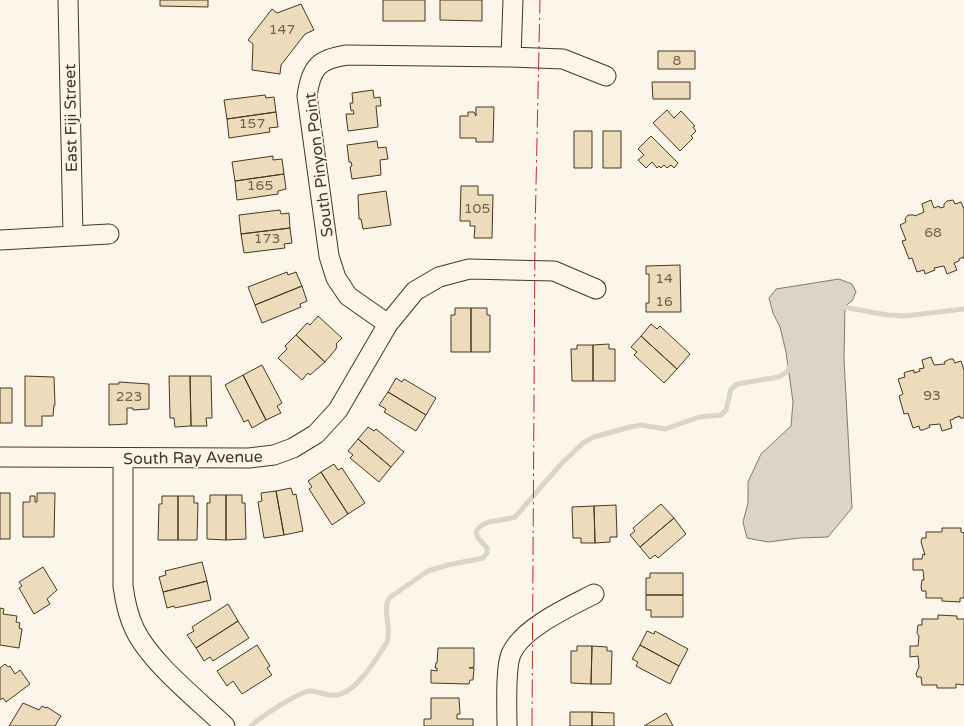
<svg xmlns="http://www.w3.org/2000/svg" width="964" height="726" viewBox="0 0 964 726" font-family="'Varela Round',sans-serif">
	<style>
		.water { fill: #dcd4c6; stroke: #887966 }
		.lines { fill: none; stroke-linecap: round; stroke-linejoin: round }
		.stream { stroke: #dcd4c6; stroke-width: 5 }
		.building { fill: #ecdcbc; stroke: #4a3520 }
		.minor-casing { stroke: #4a3520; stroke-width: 21 }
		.minor { stroke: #fbf6e9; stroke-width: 19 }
		.power { stroke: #c62828; stroke-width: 1; stroke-dasharray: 18 4 2.5 4; stroke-linecap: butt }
		.labels { text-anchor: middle; stroke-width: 4; stroke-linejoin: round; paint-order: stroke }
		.number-label { font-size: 14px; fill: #725f47 }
		.street-label { font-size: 16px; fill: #4a3520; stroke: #fbf6e9 }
	</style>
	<rect width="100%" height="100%" fill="#fbf6e9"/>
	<path class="water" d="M839,279L852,284L856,292L852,301L845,306L844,359L852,508L828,537L799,538L768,542L747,538L743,522L748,503V482L761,454L791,426L793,402L786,352L780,327L773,313L769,298L776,289Z"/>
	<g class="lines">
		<path class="stream" d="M838,306L887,315L905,316L964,309
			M251,726C259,718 301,690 311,691C322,692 330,698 341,694C359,688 377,658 387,642C392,627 382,612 389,598L428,571L448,565L483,558L487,553V548L478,538L476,532C483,518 502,522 515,517L561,464L583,443L594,437L630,427L642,425L665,429L699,417L721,415L726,410L731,389L737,384L779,377L788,371L789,367"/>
	</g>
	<path class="building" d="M160,0H208V7L160,6Z
		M383,0H425V21H383Z
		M440,0H482V21L440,20Z
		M301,4L314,30L305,34L281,65L280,74L252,70L253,44L248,40L272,9L277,13Z
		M658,51H695V69H658Z
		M652,82H690V99H653Z
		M373,90L374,98L380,97L381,106H376L378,127L348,131L346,114H354L353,110L351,111L350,103H353L352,93Z
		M265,95L266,98L274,97L276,112L227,119L224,100Z
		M476,107H494L493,142H476V138H460V116H468V112H474L476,116Z
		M667,110L674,118L681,111L695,126L693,127L696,131L691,136L693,138L680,151L653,123Z
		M276,112L278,127L269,128L270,132L229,138L227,119Z
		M574,131H592V168H574Z
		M603,131H621V168H603Z
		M651,136L678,163L674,168L671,165L667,168L664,165L661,168L659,166L657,168L652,162L646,168L638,160L644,155L638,149Z
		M377,141L378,148L386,147L388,159L380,160L381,175L352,179L350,167L352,166L351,162H349L347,145Z
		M273,156V160L282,159L284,174L235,181L232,162Z
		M284,174L286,189L278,191V194L237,200L235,181Z
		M461,186H478V195H493L492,238H474L475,226H470V221H460Z
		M386,191L391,225L363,229L361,219H359L358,195Z
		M931,200L934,208L939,206L940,208L944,207V204L947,201L953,200L955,204L961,202L964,209V259L963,257L959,259V261L954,263L957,270L947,274L944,266L934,268L935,270L925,274L924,270L917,272L912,258L909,259L902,241L906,240L900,225L906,222L905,219L908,215H914L915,216L924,212L922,204Z
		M280,210L281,214L289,213L290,228L241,234L239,215Z
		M290,228L292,243L284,244L285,248L244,253L241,234Z
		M680,265L681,312H646V303H649V274H646V266Z
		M287,272L288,275L296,272L302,286L255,305L248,287Z
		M302,286L307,301L300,304L301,307L262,323L255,305Z
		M455,308H471V352H451V315H455Z
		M471,308H487V315H490V352H471Z
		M318,316L342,338L336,344L337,345L336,349L325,362L296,335L307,323L310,325Z
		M651,324L657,329L660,326L690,354L677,369L641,336Z
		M296,335L325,362L310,375L308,373L302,380L278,358L287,349L285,346Z
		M641,336L677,369L664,383L634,355L637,352L631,347Z
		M609,344V349H615V381H593V345Z
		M577,345H593V381H572L571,349H577Z
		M931,357L934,365L945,364L944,362L950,359H953L955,363L961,361L964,370V418H960V416L954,418V419L950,420L952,428L942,431L940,424L929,425L930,427L923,430H920L919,426L913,428L908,413L904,414L899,396L903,394L898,379L905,377L904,373L906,372L914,370V373L920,371L919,369L924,368L922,360Z
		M262,365L282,403L277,406L281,413L266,420L243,375Z
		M243,375L266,420L252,428L248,420L244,422L225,385Z
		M25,376L54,377L55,405H54L53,416H42V426H25Z
		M169,376H190L191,426L175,427L174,418H170Z
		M190,376H211L212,418H206L207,426H191Z
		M396,378L402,382L404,379L436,398L426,415L388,392Z
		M119,382L149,384V409L133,410V408H127V424L109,425V384H119Z
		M0,388H12V423H0Z
		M388,392L426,415L416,431L384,412L386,409L379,405Z
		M368,427L374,431L376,429L404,452L391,467L358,439Z
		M358,439L391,467L379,482L350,458L353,455L348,451Z
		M334,464L338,470L342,468L365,503L348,514L321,472Z
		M321,472L348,514L332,525L309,489L312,487L308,481Z
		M291,488L293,495L296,494L303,531L284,535L276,491Z
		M276,491L284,535L264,538L258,502L262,501L261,493Z
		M0,493H10V539H0Z
		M37,493H55L54,537H23V502H30V496H35V502H37Z
		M210,495H226V540L207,539V503H210Z
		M226,495H242V503H245L246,539L226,540Z
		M162,496H178V540H158L159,504H162Z
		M178,496H194V503H198L197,540H178Z
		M661,504L674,518L640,547L630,535L635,531L633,528Z
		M616,505L617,537H610V542L595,543L594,506Z
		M594,506L595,543H581V538H573L572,507Z
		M674,518L686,534L658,558L655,555L650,559L640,547Z
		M942,528H961V532L964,533V598H960V602L942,601V598H926V591H922L921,587L922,580H924L923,570H913V559H922L923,554L925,555L921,542L922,538H926V532H942Z
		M202,562L207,581L163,592L159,577L166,575L165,571Z
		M43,567L57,590L47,599L50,604L34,614L19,588L22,586L19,582Z
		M650,573H683V595H646V578H650Z
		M207,581L211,600L175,608L174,606L167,608L163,592Z
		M646,595H683V617H651V610H646Z
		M228,604L238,621L196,648L187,635L194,631L192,627Z
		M0,608L4,609L3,614L17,616L16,622L20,623L19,628L22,629L19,648L0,645Z
		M938,615L957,616V619H964V685L956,684V688H937V685H922L921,677H917L916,674L919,667L918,656L910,657V646H918L919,636L917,633L918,625H922V619H938Z
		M238,621L249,638L213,661L210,657L204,661L196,648Z
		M647,631L654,634L655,631L688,649L679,666L640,645Z
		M257,645L270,666L267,668L272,675L242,694L233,681L227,686L217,671Z
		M640,645L679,666L670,684L636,666L638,662L632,659Z
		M577,646H592L591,684L571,683V651H577Z
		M592,646L607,647V651H612L611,684H591Z
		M438,648H474V667L469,668H474L473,680H470L469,684L431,683V670L437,671V668H435L436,663H437Z
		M5,664L8,667L10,666L15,674L20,670L30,684L6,702L3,698L0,700V668Z
		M431,698H459L460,714H457V719H473V726H424V719H431Z
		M23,703L39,710L42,706L46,708L47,707L61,716L55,726H9Z
		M570,712H592V726H570Z
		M592,712L614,713V726H592Z
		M666,713L673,726H644Z"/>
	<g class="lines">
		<g class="minor-casing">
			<path id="minor" d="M68,0L73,236
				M511,57L513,0
				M0,240L109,234
				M388,324L348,296L336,278L329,256L307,96C311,67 319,59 347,55L511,57L563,59L606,76
				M0,457L249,458L274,455L293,448L316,434L338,410L388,324L415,291L439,277L469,269L554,271L596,289
				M123,458V586C125,601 128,616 135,630C151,663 198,700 225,726
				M507,726C507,708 505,669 511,654C522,628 569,607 594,594"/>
		</g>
		<use href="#minor" class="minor"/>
		<path class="power" d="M532,726L535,233L540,0"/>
	</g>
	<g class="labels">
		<g class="number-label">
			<text x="282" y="34">147</text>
			<text x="677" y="65">8</text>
			<text x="252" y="128">157</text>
			<text x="260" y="190">165</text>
			<text x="477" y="213">105</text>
			<text x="933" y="237">68</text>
			<text x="267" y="243">173</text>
			<text x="664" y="283">14</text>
			<text x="664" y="306">16</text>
			<text x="932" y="400">93</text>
			<text x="129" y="401">223</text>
		</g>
		<g class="street-label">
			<text transform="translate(70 118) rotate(-91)" y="6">East Fiji Street</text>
			<text transform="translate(318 165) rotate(-97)" y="6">South Pinyon Point</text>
			<text transform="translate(193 457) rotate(-1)" y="6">South Ray Avenue</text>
		</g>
	</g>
</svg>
